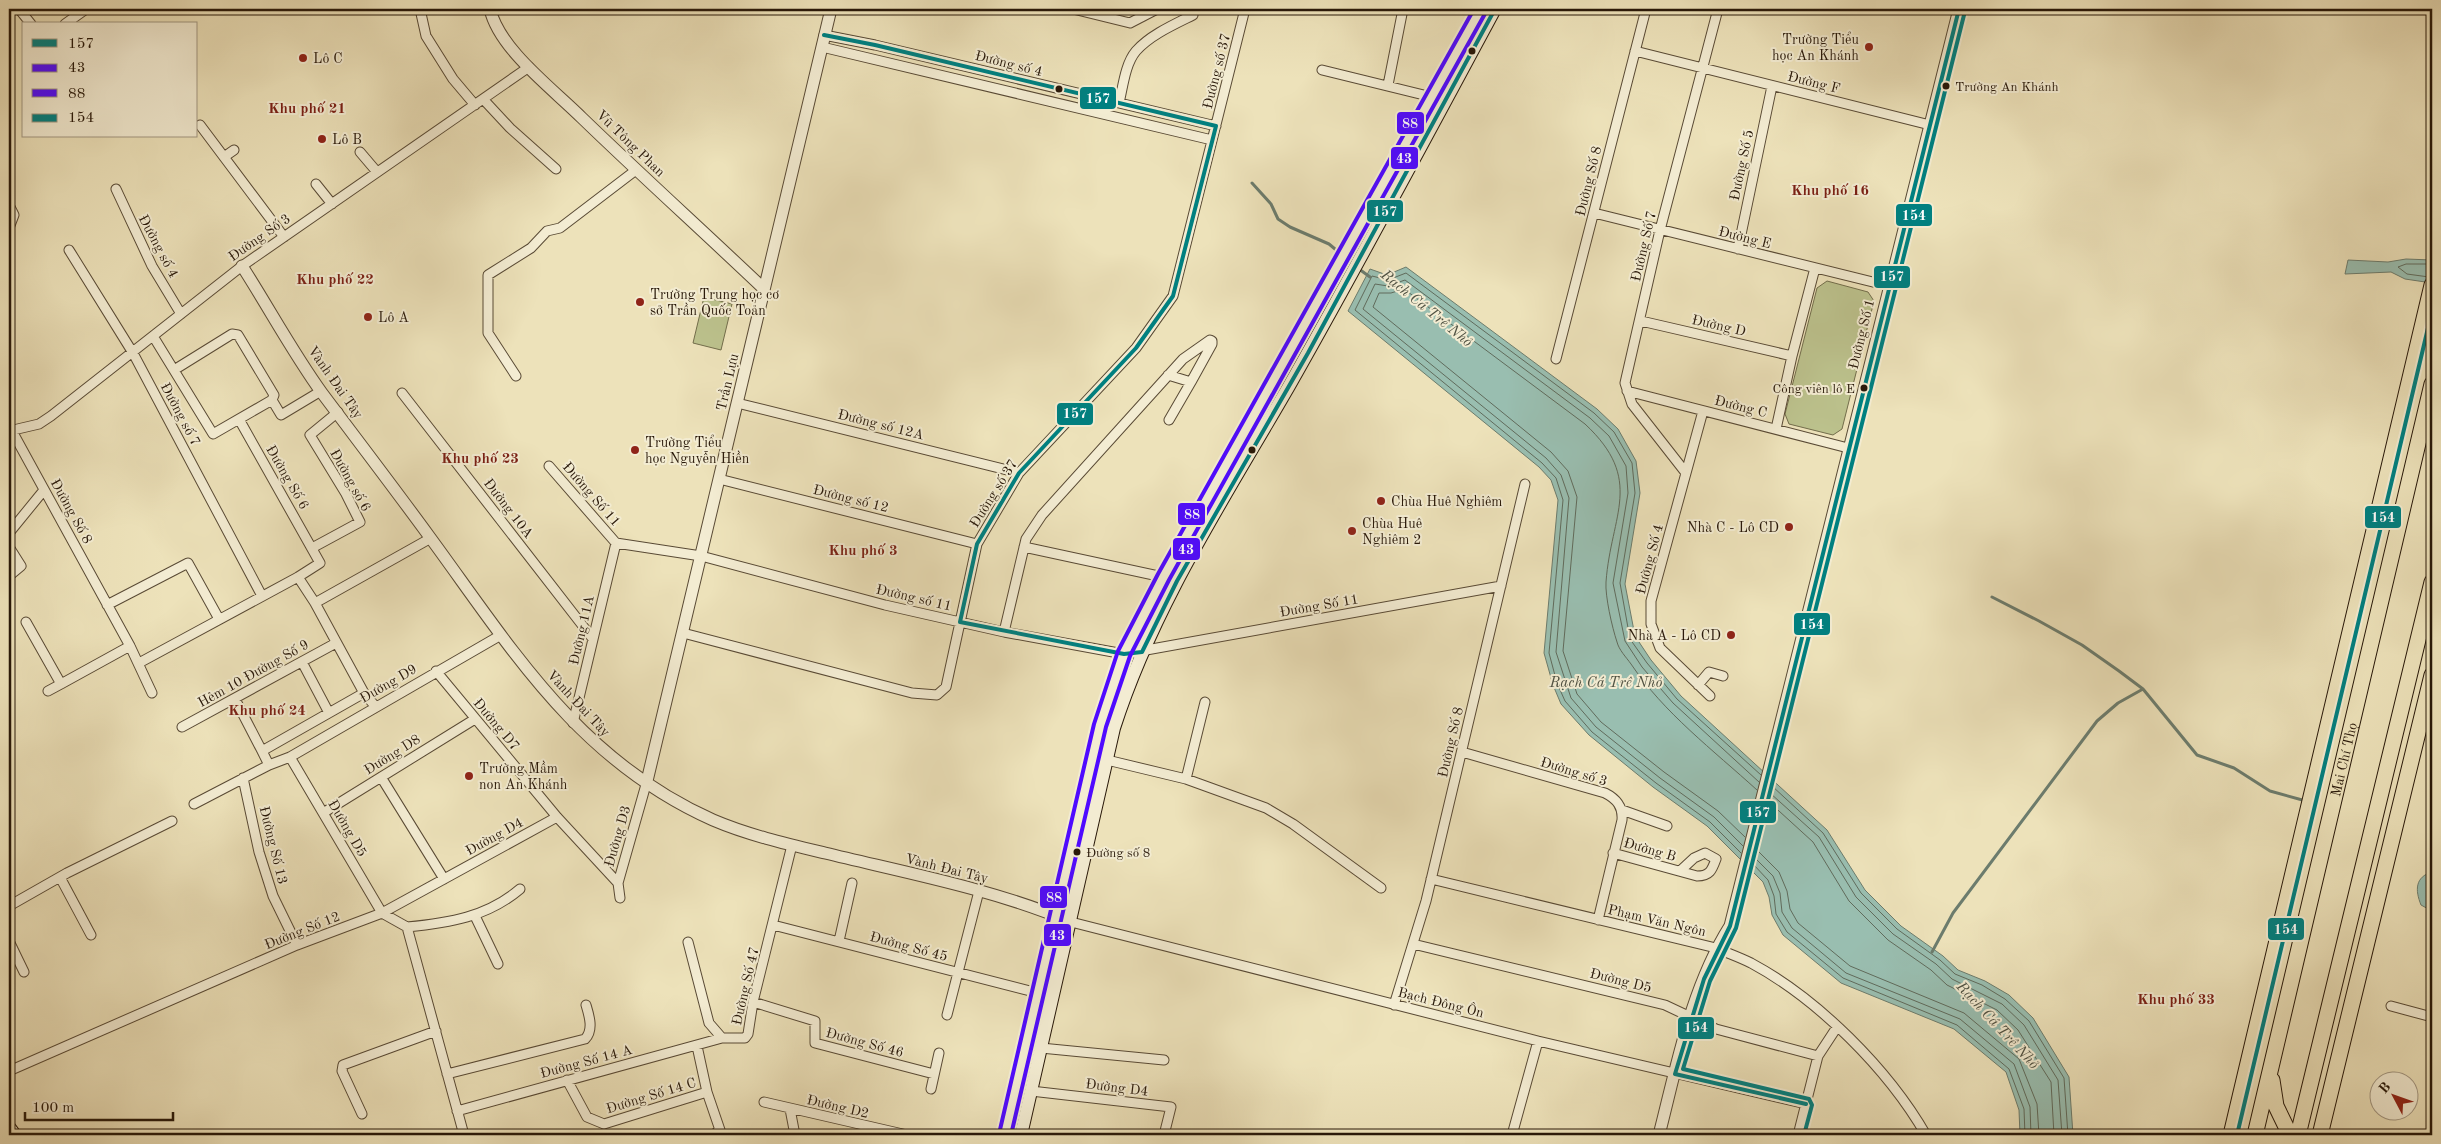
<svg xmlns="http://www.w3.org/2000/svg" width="2441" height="1144" viewBox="0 0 2441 1144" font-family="'Old Standard TT',serif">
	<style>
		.green { fill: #bcc28d; stroke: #726d4b }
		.water { fill: #99beb0; stroke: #6c7c6d }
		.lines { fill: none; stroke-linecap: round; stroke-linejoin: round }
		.shore { stroke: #606b5c; stroke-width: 1 }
		.stream { stroke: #6c7c6d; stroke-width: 3 }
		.minor-casing { stroke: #594a35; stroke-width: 11 }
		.tertiary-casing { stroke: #594a35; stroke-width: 13 }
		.secondary-casing { stroke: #281809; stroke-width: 14 }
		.primary-casing { stroke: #281809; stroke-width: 17 }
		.trunk-casing { stroke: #281809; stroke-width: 17 }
		.minor { stroke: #f3ecd2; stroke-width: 9 }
		.tertiary { stroke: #f3ecd2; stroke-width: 11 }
		.secondary { stroke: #f3ecd2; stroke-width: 12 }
		.primary { stroke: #ede2ba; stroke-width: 15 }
		.trunk { stroke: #ede2ba; stroke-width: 15 }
		.bus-1-casing { stroke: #f3ecd2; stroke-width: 8 }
		.bus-2-casing { stroke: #f3ecd2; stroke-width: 8 }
		.bus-3-casing { stroke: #f3ecd2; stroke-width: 8 }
		.bus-4-casing { stroke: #f3ecd2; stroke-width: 8 }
		.bus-1 { stroke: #008080; stroke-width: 4 }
		.bus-2 { stroke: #4f0aff; stroke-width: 4 }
		.bus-3 { stroke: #4f0aff; stroke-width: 4 }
		.bus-4 { stroke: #008080; stroke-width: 4 }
		.poi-dot { fill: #8f2418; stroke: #f3ecd2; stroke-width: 2 }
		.bus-dot { fill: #281809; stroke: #f3ecd2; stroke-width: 2 }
		.labels { text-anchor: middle; stroke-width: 4; stroke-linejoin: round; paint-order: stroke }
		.bus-label { font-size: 13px; fill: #281809; stroke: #f3ecd2; text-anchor: start }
		.poi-label { font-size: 14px; fill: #281809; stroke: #f3ecd2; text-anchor: start }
		.street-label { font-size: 14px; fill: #281809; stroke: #f3ecd2 }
		.neighbourhood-label { font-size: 15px; font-weight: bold; fill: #7a1f14; stroke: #f3ecd2 }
		.water-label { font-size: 15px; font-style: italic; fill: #505243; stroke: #f3ecd2 }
		.line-badge { stroke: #f3ecd2; stroke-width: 2 }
		.badge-label { font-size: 14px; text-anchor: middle; font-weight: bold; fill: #fff }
	</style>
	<rect width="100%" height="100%" fill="#ede2ba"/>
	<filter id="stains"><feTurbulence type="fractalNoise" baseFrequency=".004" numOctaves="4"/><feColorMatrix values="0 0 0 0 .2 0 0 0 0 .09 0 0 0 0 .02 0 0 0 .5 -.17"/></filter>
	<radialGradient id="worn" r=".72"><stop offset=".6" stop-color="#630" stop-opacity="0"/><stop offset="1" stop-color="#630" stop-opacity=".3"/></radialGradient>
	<path class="green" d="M1827,281L1868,292L1874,301L1842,429L1833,435L1789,424L1785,414L1817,288Z
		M704,297L732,304L721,350L693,343Z"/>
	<path class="water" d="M2406,259L2432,260V283L2405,279L2391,272L2345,274L2348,260L2388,262Z
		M1406,267L1597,409L1618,429L1636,461L1640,493L1625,584L1635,636L1651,660L1681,696L1827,830L1865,890L1901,926L1943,956L1958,970L1985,981L2009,995L2033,1018L2069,1077L2073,1135H2020L2019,1110L2006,1072L1954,1029L1841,983L1783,935L1772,915L1769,897L1763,882L1707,826L1653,787L1589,735L1561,704L1553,685L1544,653L1558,500L1551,480L1539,467L1348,311L1370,269L1387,275Z
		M2432,872V911L2421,905C2415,890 2415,877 2432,872Z"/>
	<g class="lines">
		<path class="shore" d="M2429,277L2407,274L2398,267L2406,264H2432
			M1772,786L1823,833L1861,893L1897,929L1940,960L1955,974L1982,985L2005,999L2029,1021L2064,1078L2068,1135
			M1770,793L1819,837L1856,897L1893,934L1936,964L1952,979L2002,1004L2024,1025L2058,1080L2062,1135
			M1768,801L1813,842L1849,901L1888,940L1931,970L1947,985L1997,1010L2018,1030L2051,1082L2054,1135
			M1745,837L1718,811L1664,772L1601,722L1577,694L1563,651L1577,497L1568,471L1551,452L1373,307L1379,293H1391L1404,289L1585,424C1645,480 1611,514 1606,582C1605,596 1612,627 1617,642C1619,650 1626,657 1631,664C1664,713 1713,750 1757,790
			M1743,846L1714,817L1660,778L1596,727L1571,698L1556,652L1569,498L1561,475L1546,458L1363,309L1375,284L1388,286L1405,280L1590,418L1609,436L1626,466L1628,493L1613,583L1625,641L1642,667L1673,703L1759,782
			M1756,849L1779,872L1787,891L1790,909L1798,923L1850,966L1964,1013L2019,1059L2037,1104L2039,1135
			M1741,853L1710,822L1656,783L1592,732L1565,701L1557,683L1549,653L1563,500L1556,478L1542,463L1355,310L1372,276L1388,280L1406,273L1594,413L1614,432L1632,463L1635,493L1620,583L1630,639L1647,663L1677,699L1761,775
			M1754,857L1773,876L1780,893L1782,912L1792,928L1846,973L1960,1019L2014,1064L2030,1107L2031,1135
			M1753,864L1768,880L1774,896L1776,914L1787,932L1843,978L1957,1025L2009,1069L2024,1109L2025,1135"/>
		<path class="stream" d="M1252,183L1271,204L1278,219L1290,227L1329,244L1341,254
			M1359,269L1370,277
			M1992,597L2039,621L2082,645L2119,671L2143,689L2197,755L2234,768L2270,791L2306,801
			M1932,952L1953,913L2097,721L2118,703L2143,689"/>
		<g class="minor-casing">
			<path id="minor" d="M19,9L31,24
				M420,9L426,36L453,79L475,105
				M1073,9L1130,23L1157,9
				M65,24L86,9
				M824,35L875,45L1216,126
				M822,47L1212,140
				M1635,51L1930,125
				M1322,70L1432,97
				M1388,85L1403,9
				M483,99L510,128L556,169
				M1119,103C1123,87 1125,64 1136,51C1150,35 1175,24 1193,15
				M200,125L284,237
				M360,152L377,172
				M224,157L234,150
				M316,184L332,204
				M116,189L152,266L181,314
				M9,205L14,215L9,228
				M1594,213L1889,286
				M1738,249L1772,86
				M69,250L133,353L262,596
				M1641,321L1792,356
				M153,336L213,434L272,400L274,395L238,335L232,334L174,370
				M1556,359L1646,9
				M516,376L488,333V275L531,248L547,231L560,228L636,170
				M1627,391L1848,448
				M402,393L593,639
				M272,400L281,415L321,391
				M737,403L1019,473
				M1703,411L1651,601V624L1660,648L1710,696
				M1169,420L1191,382
				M1776,429L1792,356L1815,268
				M9,431L39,424L51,416L242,266L529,67
				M12,431L130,646L152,693
				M549,466L616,543L701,556L885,605L1004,632L1124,654L1501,586
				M1686,473L1632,404L1625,383L1660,230L1718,9
				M719,479L977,544
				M9,533L44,490
				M9,547L21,566L9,576
				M1024,547L1163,577
				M312,548L360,522L346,494L310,435L338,412
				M298,577L315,603L364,693L375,706
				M315,603L431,538
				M107,605L188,563L219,619
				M26,622L61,684L130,646
				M1004,632L1026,539L1042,515L1183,359L1210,340L1212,341V344L1191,382L1168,375
				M683,633L912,693L937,695L946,687L977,544L1019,473L1136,348L1173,296L1245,9
				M302,662L329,713
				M139,663L298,577L320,563L240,421
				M436,671L557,817L618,883
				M1698,685L1709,672L1723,676
				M48,691L61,684
				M235,699L262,751
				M573,723L616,543
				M182,727L336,643
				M1462,752L1605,793C1617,799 1623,807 1622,820L1598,920
				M290,757L382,913L557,817
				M1107,760L1186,779L1266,808L1293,824L1381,888
				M269,765L290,757L501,635
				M381,777L444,879
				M243,778L259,852L273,896L297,945
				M1186,779L1205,702
				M194,804L269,765L262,751L364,693
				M1622,810L1667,826
				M323,813L475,719
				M1613,853L1697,876C1710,876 1712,870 1716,859L1705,853L1694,858L1680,871
				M61,879L91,935
				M1431,879L1716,948C1727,953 1739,957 1751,963C1818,999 1888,1069 1926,1135
				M620,898L618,883L647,781
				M9,906L67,873L172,821
				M475,916L498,964
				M1071,922L1538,1041L1806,1104
				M773,925L1038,993
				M407,927C449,923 487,917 520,889
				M9,941L24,972
				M839,941L852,883
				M688,942L709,1023L722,1038
				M1413,944L1665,1005L1716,1029L1818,1056
				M753,1002L815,1021V1043L934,1074
				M1394,1005L1426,901L1525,484
				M2391,1006L2432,1017
				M947,1015L979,891
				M697,1046L707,1092L720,1130L713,1135
				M1041,1048L1164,1060
				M9,1071L297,945L382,913L407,927L464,1135
				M447,1074L585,1039C594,1030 589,1015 586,1005
				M567,1080L587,1117L604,1124L707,1092
				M931,1089L939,1053
				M1031,1091L1171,1107L1164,1135
				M764,1102L907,1135
				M790,1109L795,1135
				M457,1111L722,1038H745L748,1034L753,1002L792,845
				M362,1114L342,1071L343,1065L436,1031
				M1512,1135L1538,1041
				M1798,1135L1818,1056L1837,1027"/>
		</g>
		<g class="tertiary-casing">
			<path id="tertiary" d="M490,9C499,49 553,89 582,118C642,176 704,232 764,289
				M242,266C269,308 293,353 322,393C358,441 394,488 429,536C512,649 578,760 713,820C748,835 787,844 825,853C907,873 993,889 1071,922
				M647,781L831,9
				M1659,1135C1677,1065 1691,988 1730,926L1959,9"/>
		</g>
		<g class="secondary-casing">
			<path id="secondary" d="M9,1127L15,1135
				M1005,1135L1100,725L1124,654L1163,577L1481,9
				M1021,1135L1114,728C1153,606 1225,497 1289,386C1360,261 1427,135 1495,9"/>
		</g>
		<g class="primary-casing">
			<path id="primary" d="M2231,1135L2432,285
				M2320,1135L2432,675"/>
		</g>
		<g class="trunk-casing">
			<g id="trunk">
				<path d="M2272,1080L2276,1106L2290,1135"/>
				<path id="s1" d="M2255,1135L2432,384"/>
				<path d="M2298,1135L2432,582"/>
			</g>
		</g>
		<use href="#minor" class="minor"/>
		<use href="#tertiary" class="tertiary"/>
		<use href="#secondary" class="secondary"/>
		<use href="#primary" class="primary"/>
		<use href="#trunk" class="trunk"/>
		<g class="bus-1-casing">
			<path id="bus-1" d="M824,35L875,45L1216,126L1173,296L1136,348L1019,473L977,544L960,622
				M960,622L1124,654L1142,652L1177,581L1308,353L1495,9
				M1675,1074L1704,979L1730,926L1959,9
				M1675,1074L1806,1104"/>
		</g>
		<g class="bus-2-casing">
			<path id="bus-2" d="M1011,1135L1106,727L1130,656L1169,580L1486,12"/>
		</g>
		<g class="bus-3-casing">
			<path id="bus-3" d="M999,1134L1094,724L1118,651L1158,574L1474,9"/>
		</g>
		<g class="bus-4-casing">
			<path id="bus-4" d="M1804,1135L1812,1105L1809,1099L1683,1069L1710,981L1736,928L1965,11
				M2237,1135L2432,311"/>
		</g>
		<use href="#bus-1" class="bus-1"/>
		<use href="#bus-2" class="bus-2"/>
		<use href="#bus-3" class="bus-3"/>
		<use href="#bus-4" class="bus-4"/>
	</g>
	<g class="poi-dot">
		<circle cx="1869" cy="47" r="5"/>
		<circle cx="303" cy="58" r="5"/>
		<circle cx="322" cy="139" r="5"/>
		<circle cx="640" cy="302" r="5"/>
		<circle cx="368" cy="317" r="5"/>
		<circle cx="635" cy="450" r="5"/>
		<circle cx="1381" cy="501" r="5"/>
		<circle cx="1789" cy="527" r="5"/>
		<circle cx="1352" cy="531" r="5"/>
		<circle cx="1731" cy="635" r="5"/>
		<circle cx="469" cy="776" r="5"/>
	</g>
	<g class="bus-dot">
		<circle cx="1472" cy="51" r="4.5"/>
		<circle cx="1946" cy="86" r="4.5"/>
		<circle cx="1059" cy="89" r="4.5"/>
		<circle cx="1864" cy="388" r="4.5"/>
		<circle cx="1252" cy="450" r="4.5"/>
		<circle cx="1077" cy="852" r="4.5"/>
	</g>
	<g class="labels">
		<g class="bus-label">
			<text x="1955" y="91">Trường An Khánh</text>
			<text x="1855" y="393" text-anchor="end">Công viên lô E</text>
			<text x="1086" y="857">Đường số 8</text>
		</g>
		<g class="poi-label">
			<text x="1859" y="44" text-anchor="end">Trường Tiểu<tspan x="1859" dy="16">học An Khánh</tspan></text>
			<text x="313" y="63">Lô C</text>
			<text x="332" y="144">Lô B</text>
			<text x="650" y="299">Trường Trung học cơ<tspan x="650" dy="16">sở Trần Quốc Toản</tspan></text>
			<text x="378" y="322">Lô A</text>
			<text x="645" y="447">Trường Tiểu<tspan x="645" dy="16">học Nguyễn Hiền</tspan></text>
			<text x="1391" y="506">Chùa Huê Nghiêm</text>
			<text x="1362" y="528">Chùa Huê<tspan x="1362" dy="16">Nghiêm 2</tspan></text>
			<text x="1779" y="532" text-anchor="end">Nhà C - Lô CD</text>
			<text x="1721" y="640" text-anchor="end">Nhà A - Lô CD</text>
			<text x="479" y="773">Trường Mầm<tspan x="479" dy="16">non An Khánh</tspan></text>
		</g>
		<g class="street-label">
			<text transform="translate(1009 63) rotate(14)" y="5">Đường số 4</text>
			<text transform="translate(1216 71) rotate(-76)" y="5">Đường số 37</text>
			<text transform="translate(1814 82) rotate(14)" y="5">Đường F</text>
			<text transform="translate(631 143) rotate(44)" y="5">Vũ Tông Phan</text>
			<text transform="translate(1741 165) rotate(-78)" y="5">Đường Số 5</text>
			<text transform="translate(1588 181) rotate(-76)" y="5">Đường Số 8</text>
			<text transform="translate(259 237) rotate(-35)" y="5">Đường Số 3</text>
			<text transform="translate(1745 237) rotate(14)" y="5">Đường E</text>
			<text transform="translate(159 246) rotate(62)" y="5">Đường số 4</text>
			<text transform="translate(1643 246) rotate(-77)" y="5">Đường Số 7</text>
			<text transform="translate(1719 325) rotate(13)" y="5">Đường D</text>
			<text transform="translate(1861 334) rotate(-76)" y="5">Đường Số 1</text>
			<text transform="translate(336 382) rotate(55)" y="5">Vành Đai Tây</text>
			<text transform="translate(727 382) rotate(-77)" y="5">Trần Lựu</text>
			<text transform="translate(1741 406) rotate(14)" y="5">Đường C</text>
			<text transform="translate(181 414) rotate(62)" y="5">Đường số 7</text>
			<text transform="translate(881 424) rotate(14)" y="5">Đường số 12A</text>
			<text transform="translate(288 477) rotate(60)" y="5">Đường Số 6</text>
			<text transform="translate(351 480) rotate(61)" y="5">Đường số 6</text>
			<text transform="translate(993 493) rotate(-58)" y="5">Đường số 37</text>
			<text transform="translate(592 494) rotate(49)" y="5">Đường Số 11</text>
			<text transform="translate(851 498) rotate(14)" y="5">Đường số 12</text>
			<text transform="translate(509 508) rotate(52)" y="5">Đường 10A</text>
			<text transform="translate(72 511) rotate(61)" y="5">Đường Số 8</text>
			<text transform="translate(1649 559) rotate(-75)" y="5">Đường Số 4</text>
			<text transform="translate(914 597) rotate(13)" y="5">Đường số 11</text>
			<text transform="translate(1319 605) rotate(-10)" y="5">Đường Số 11</text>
			<text transform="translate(581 630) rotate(-77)" y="5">Đường 11A</text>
			<text transform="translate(253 673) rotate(-29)" y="5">Hẻm 10 Đường Số 9</text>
			<text transform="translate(388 683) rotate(-30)" y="5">Đường D9</text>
			<text transform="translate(579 703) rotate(47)" y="5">Vành Đai Tây</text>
			<text transform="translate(497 724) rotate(50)" y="5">Đường D7</text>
			<text transform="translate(1450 742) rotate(-77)" y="5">Đường Số 8</text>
			<text transform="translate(392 754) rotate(-32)" y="5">Đường D8</text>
			<text dy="5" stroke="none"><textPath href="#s1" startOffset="386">Mai Chí Thọ</textPath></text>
			<text transform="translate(1574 771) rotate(17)" y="5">Đường số 3</text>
			<text transform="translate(348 828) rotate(60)" y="5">Đường D5</text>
			<text transform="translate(494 836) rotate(-29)" y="5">Đường D4</text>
			<text transform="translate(617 836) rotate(-74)" y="5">Đường D3</text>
			<text transform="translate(274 845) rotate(76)" y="5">Đường Số 13</text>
			<text transform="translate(1650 849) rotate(16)" y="5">Đường B</text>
			<text transform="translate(947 868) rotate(14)" y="5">Vành Đai Tây</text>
			<text transform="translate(1657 920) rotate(13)" y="5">Phạm Văn Ngôn</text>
			<text transform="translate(302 930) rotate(-22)" y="5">Đường Số 12</text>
			<text transform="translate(909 946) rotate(15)" y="5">Đường Số 45</text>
			<text transform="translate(1621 980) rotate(14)" y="5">Đường D5</text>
			<text transform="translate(745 986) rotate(-77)" y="5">Đường Số 47</text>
			<text transform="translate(1441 1002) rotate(14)" y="5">Bạch Đông Ôn</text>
			<text transform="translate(865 1042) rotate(15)" y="5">Đường Số 46</text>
			<text transform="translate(586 1061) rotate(-15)" y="5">Đường Số 14 A</text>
			<text transform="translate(1117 1087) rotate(7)" y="5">Đường D4</text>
			<text transform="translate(651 1095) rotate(-17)" y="5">Đường Số 14 C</text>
			<text transform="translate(838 1106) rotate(13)" y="5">Đường D2</text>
		</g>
		<g class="neighbourhood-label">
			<text x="307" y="113">Khu phố 21</text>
			<text x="1830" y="195">Khu phố 16</text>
			<text x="335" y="284">Khu phố 22</text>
			<text x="480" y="463">Khu phố 23</text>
			<text x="863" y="555">Khu phố 3</text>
			<text x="267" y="715">Khu phố 24</text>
			<text x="2176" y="1004">Khu phố 33</text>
		</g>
		<g class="water-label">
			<text transform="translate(1427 308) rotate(39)" y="5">Rạch Cá Trê Nhỏ</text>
			<text x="1606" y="687">Rạch Cá Trê Nhỏ</text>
			<text transform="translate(1998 1025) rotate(47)" y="5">Rạch Cá Trê Nhỏ</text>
		</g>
	</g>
	<g class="line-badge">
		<rect x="1079" y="86" width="38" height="24" rx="5" fill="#008080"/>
		<rect x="1396" y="111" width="29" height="24" rx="5" fill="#4f0aff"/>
		<rect x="1390" y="146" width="29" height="24" rx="5" fill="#4f0aff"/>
		<rect x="1366" y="199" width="38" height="24" rx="5" fill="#008080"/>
		<rect x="1895" y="203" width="38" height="24" rx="5" fill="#008080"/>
		<rect x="1873" y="265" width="38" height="24" rx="5" fill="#008080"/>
		<rect x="1056" y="402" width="38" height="24" rx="5" fill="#008080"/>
		<rect x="1177" y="502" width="29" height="24" rx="5" fill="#4f0aff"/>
		<rect x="2364" y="505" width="38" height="24" rx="5" fill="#008080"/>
		<rect x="1172" y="537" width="29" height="24" rx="5" fill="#4f0aff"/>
		<rect x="1793" y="612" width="38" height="24" rx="5" fill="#008080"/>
		<rect x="1739" y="800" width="38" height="24" rx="5" fill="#008080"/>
		<rect x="1039" y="885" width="29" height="24" rx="5" fill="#4f0aff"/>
		<rect x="2267" y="917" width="38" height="24" rx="5" fill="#008080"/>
		<rect x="1043" y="923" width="29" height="24" rx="5" fill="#4f0aff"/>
		<rect x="1677" y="1016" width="38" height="24" rx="5" fill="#008080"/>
	</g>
	<g class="badge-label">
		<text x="1098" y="103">157</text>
		<text x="1410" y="128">88</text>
		<text x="1404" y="163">43</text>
		<text x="1385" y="216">157</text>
		<text x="1914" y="220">154</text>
		<text x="1892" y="281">157</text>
		<text x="1075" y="418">157</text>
		<text x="1192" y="519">88</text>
		<text x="2383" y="522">154</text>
		<text x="1186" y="554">43</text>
		<text x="1812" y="629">154</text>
		<text x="1758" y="817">157</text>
		<text x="1054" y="902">88</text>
		<text x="2286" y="934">154</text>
		<text x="1057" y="940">43</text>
		<text x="1696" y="1032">154</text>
	</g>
	<rect width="2441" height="1144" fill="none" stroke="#ede2ba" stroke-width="30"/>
	<rect x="10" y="10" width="2421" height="1124" fill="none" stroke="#281809" stroke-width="2.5"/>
	<rect x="15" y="15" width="2411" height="1114" fill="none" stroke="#281809"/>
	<rect x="22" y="22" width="175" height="115" fill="#f3ecd2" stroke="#a29782"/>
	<rect x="32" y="39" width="25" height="8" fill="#008080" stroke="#a29782"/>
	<text x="68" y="48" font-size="15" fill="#281809">157</text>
	<rect x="32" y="64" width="25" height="8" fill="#4f0aff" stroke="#a29782"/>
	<text x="68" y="72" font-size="15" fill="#281809">43</text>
	<rect x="32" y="89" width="25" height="8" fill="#4f0aff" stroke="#a29782"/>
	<text x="68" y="98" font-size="15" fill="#281809">88</text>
	<rect x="32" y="114" width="25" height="8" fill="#008080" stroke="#a29782"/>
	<text x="68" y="122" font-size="15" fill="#281809">154</text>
	<g transform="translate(2394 1096) rotate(311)"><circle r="24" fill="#f3ecd2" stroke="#a29782"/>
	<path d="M0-4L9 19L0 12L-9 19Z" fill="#8f2418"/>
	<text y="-8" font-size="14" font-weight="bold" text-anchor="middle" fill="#281809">B</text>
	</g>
	<path d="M25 1112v8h148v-8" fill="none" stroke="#281809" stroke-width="2.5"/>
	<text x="32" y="1112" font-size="15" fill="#281809" stroke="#f3ecd2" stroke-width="4" paint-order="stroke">100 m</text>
	<rect width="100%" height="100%" filter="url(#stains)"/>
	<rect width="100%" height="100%" fill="url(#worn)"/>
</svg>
